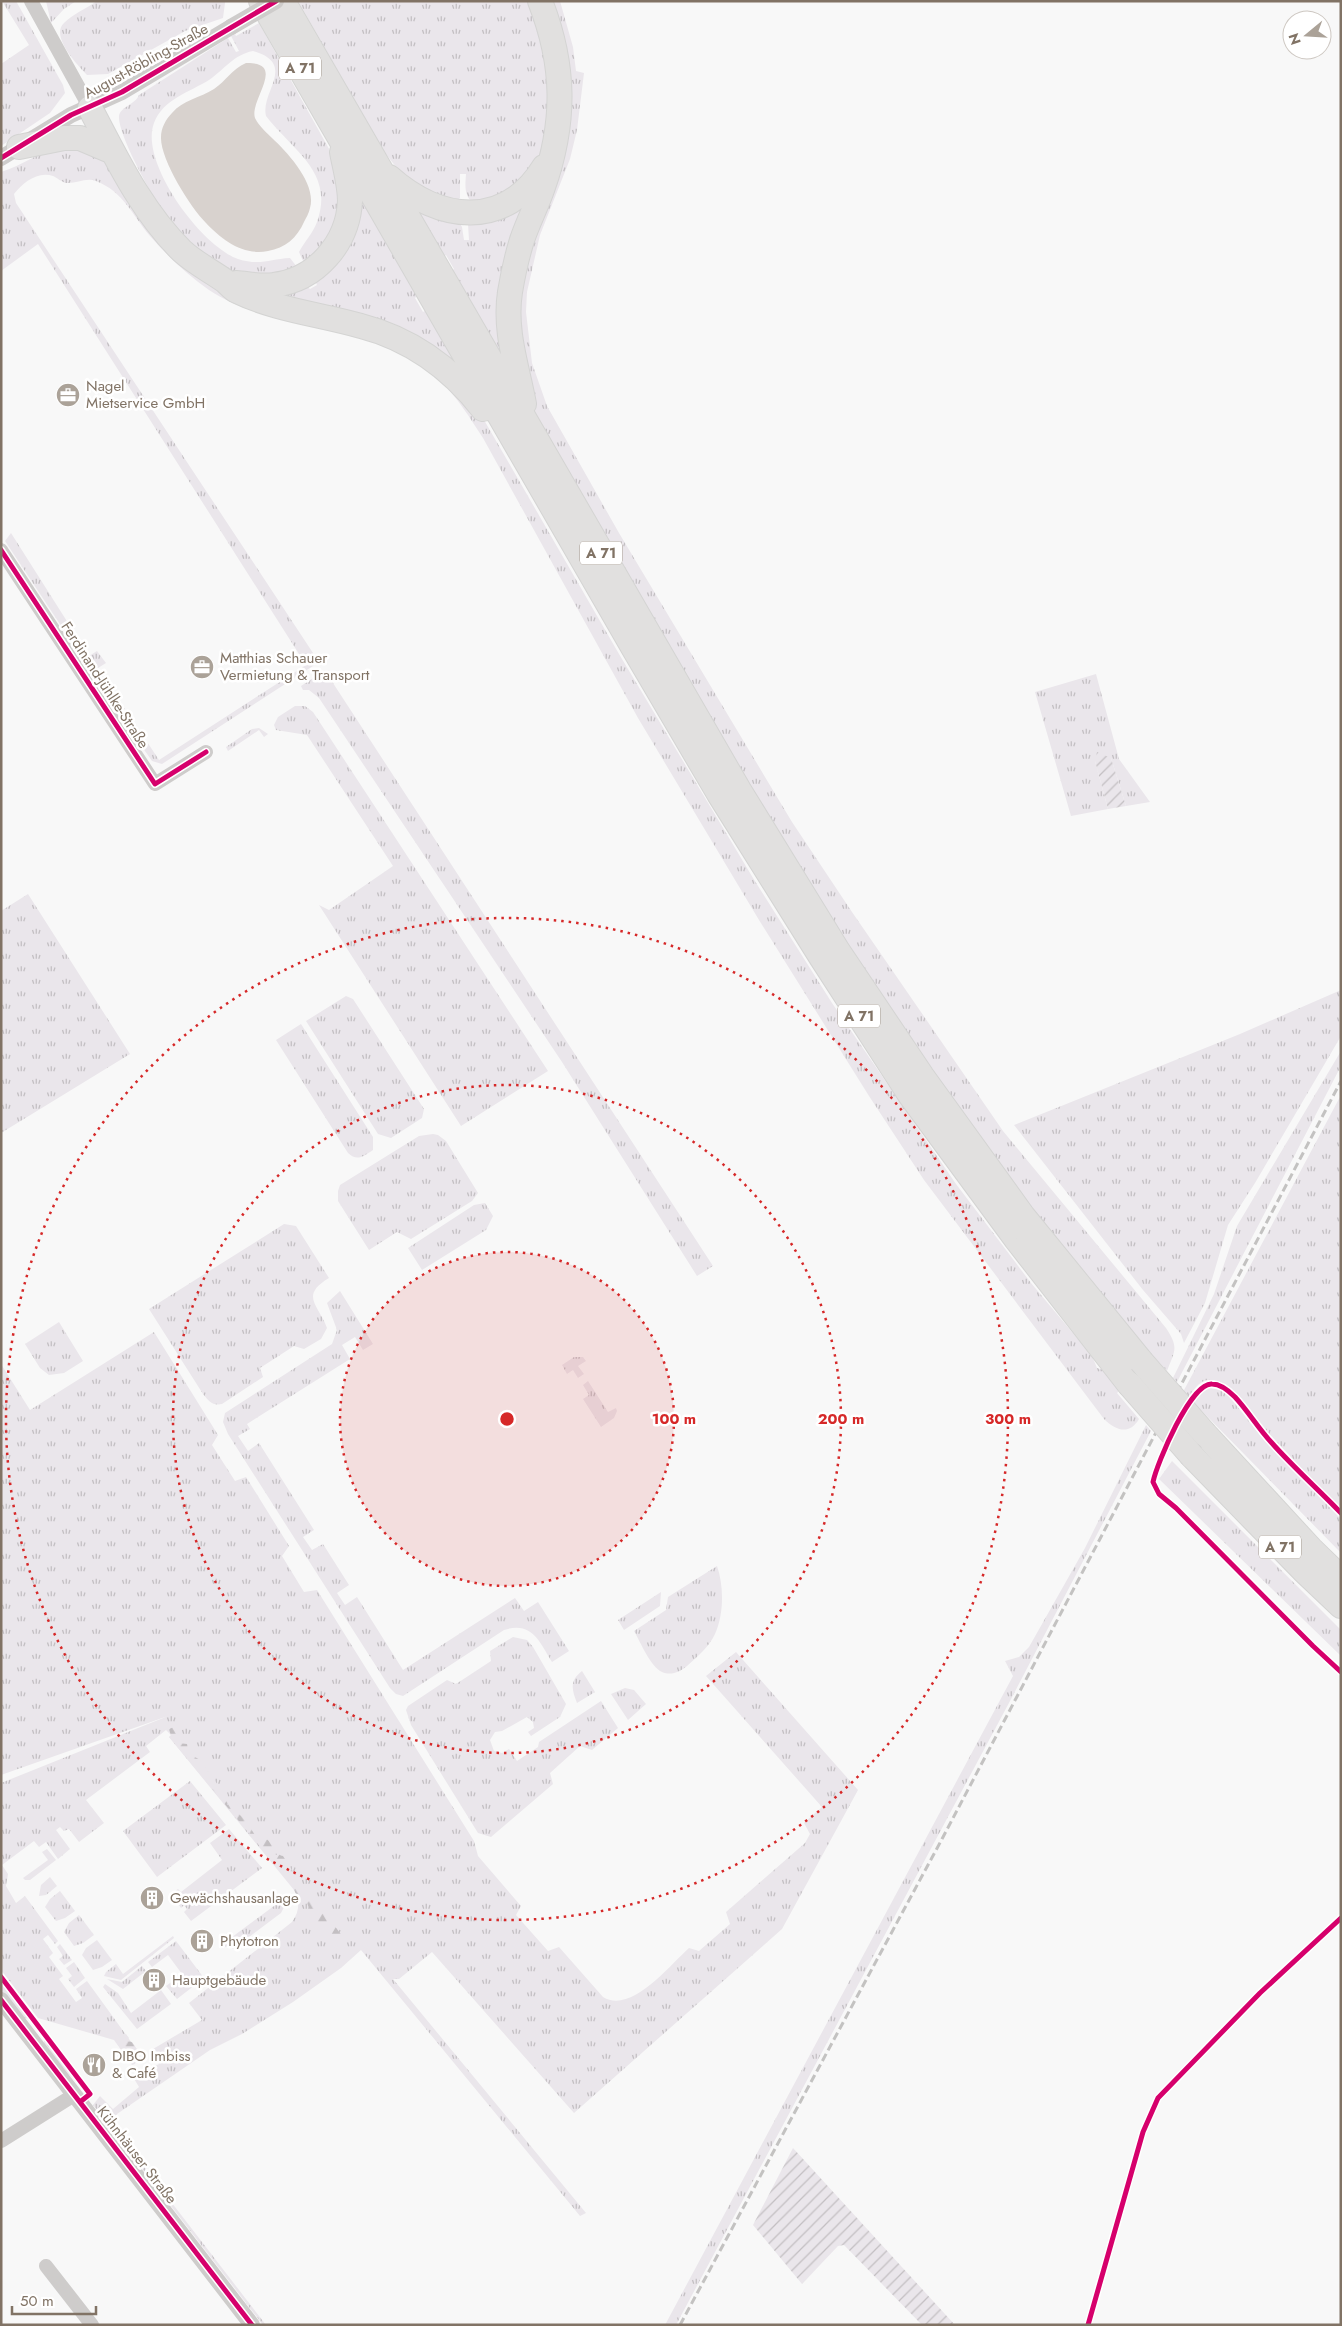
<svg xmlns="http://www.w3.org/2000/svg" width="1342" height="2326" viewBox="0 0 1342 2326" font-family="Jost,sans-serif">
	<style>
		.grass { fill: url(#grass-tufts) }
		.forest { fill: url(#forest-firs) }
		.garden { fill: url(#garden-furrows) }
		.water { fill: #d8d2ce }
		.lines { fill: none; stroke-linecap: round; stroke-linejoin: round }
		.motorway-casing { stroke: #d4d4d3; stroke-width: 26 }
		.minor { stroke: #cecccb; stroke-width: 14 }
		.tertiary { stroke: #cecccb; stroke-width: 16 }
		.motorway { stroke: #e1e0df; stroke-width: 24 }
		.rail { stroke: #c3c2c1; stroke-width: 3; stroke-dasharray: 8 4; stroke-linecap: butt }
		.motorway-bridge-casing { stroke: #d4d4d3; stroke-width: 26; stroke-linecap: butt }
		.tertiary-bridge { stroke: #cecccb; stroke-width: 16 }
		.motorway-bridge { stroke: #e1e0df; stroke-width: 24 }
		.cycleway-casing { stroke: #fff; stroke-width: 8 }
		.cycleway { stroke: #d6006c; stroke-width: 5 }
		.ring { fill: none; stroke: #d62828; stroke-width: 2.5; stroke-dasharray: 2.5 5 }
		.labels { text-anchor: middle; stroke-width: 5; stroke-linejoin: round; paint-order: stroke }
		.shield { fill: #fff; stroke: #a79d93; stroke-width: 1 }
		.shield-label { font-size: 14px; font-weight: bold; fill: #817365 }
		.street-label { font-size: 15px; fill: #817365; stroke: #fff }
		.poi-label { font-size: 15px; fill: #817365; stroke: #fff; text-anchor: start }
		.centre { fill: #d62828; stroke: #fff; stroke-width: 2.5 }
		.ring-label { font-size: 15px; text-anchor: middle; font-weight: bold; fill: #d62828; stroke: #fff; stroke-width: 5; stroke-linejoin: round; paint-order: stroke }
	</style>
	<defs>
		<pattern id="grass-tufts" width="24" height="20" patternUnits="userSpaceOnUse" patternTransform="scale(1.25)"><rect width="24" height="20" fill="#eae6eb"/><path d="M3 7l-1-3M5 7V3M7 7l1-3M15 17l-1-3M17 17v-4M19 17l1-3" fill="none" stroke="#c3bfc2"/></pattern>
		<pattern id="forest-firs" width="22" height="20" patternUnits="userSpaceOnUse" patternTransform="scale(1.25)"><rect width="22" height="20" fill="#eae6eb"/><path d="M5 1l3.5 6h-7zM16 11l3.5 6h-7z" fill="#c3bfc2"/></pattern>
		<pattern id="garden-furrows" width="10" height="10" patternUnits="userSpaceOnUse" patternTransform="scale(1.25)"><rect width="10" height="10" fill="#eae6eb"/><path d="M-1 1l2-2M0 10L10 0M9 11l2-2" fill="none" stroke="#c3bfc2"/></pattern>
	</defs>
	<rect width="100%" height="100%" fill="#f8f8f8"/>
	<path class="grass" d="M2,1H16L63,85L65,93L50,113L1,146V64L29,45Z
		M46,1H76L64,9L51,23Z
		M97,1H225V3L223,18L185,31L108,74L87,75C77,65 50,36 64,23C73,14 87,8 97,1Z
		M298,1H532L553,72L547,146L525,183L475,206C464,195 465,188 466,174H460V198L450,205C426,200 396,169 383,150Z
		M548,1H560L573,47L576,71L584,73L577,130L570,159L540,235L527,292L526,312L532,363L547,406L619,533L792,822L852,912L1003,1131L1166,1328C1179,1348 1175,1350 1167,1371L1147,1349L1145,1351L1045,1227L972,1128L909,1037L825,908L753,791L529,403L521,377L517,280L551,178Z
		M259,23L333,156L339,173V228L308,264L303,261L299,252C305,241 313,233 317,222C335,172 292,150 266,116C260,92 298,64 253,51C233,55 225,69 209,80C190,92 163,99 154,123C139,162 201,246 238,259C260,266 270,259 290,258L297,267L295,274C284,275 246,280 238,277C226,272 197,252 186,243C169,229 117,137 119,116C120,107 136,104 139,95L228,38L236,52L239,51L231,36L235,34L236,36Z
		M65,143L102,156L170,248L408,350L480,413L619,654L753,878L832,1003L956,1184L1031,1283L1092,1356L1097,1368L1104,1370L1120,1390L1117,1393L1139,1419C1129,1436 1115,1430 1104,1419L924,1180L869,1096L759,920L638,718L483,438C470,418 457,397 440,380C377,320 279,336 209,290C187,275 168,256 150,236C132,215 124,192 96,181C86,177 76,184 66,183C62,182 57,178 53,176C37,171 23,183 14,194L16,203L315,656L326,663L316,664L162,764L152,761L126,724L132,719L159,760L306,665L38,244L1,271V172C24,165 43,150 65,143Z
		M354,186L418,295L415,298L423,312L427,310L466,377L259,291L307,286L310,289L317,285L314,278Z
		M529,193L506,367L451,271L454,269L446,255L443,257L412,201L456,217L462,227L464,240H469L468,224L473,218Z
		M11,533L89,656L97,651L106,663L98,668L125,709L118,712L5,541Z
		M1096,674L1119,759L1150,802L1126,806L1111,758L1095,761L1108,809L1071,816L1035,692Z
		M316,676L325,677L331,680L713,1266L697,1276L562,1062L319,698L309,690H303L301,686Z
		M295,706H305L313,712L548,1071L461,1126L319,905L329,910L393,866L307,735L276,730L274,725L278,717Z
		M259,728L268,734L264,737L259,730L228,751L226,747L252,729Z
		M28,894L130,1054L1,1133V911Z
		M1341,990V1036L1255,1183L1228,1225L1205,1303L1184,1343L1181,1334L1143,1290L1014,1125L1240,1034Z
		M346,996L353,999L424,1109L422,1118L391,1138L378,1134L306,1021Z
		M301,1024L373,1137V1150C364,1156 357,1162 348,1153L276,1040Z
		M1341,1051V1066L1177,1382L1173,1378L1214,1294L1237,1226Z
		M1341,1095V1511L1223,1384C1204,1375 1200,1382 1188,1397L1183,1392Z
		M433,1134L438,1135L446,1141L478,1193L472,1201L411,1239L397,1232L369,1250L338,1201V1191L340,1185L419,1136Z
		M485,1203L493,1216L486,1230L422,1270L408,1248L474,1205Z
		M284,1224L296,1226L329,1278C299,1296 319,1305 327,1328L321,1339L304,1349L294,1346L260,1368L263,1377L222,1404C212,1406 209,1401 203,1394L149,1309Z
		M340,1291L373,1344L363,1350L355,1337L342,1345L350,1359L247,1424L250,1429L238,1436L248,1451L259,1443L314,1530L303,1537L312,1550L323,1544L349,1585L337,1593L345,1605L357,1597L403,1670L515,1598L524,1611L538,1602L569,1651L552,1662C539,1641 532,1621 504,1630L403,1696L396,1694L390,1688L228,1434L223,1422L225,1413L332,1344L337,1330L327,1303Z
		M59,1322L83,1361L64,1373L49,1375L40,1368L25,1344Z
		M154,1332L218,1435L212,1445L235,1481L246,1477L289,1546L282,1556L304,1592L317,1590L474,1841L478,1856L521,1906L516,1915L548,1951L559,1947L603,1997C631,2014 668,1967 689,1948L699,1951L730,1924L726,1912L805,1843L810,1834L804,1823L822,1807L706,1676L736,1652L858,1790L782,1929L574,2113L432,1952L399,1979H393L586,2213L580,2216L361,1950L341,1968L293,2002L242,2034L210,2050L117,2114L114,2120L118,2133L266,2325H263L93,2105L100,2096L113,2109L139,2087L133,2077L159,2064L153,2049L202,2020L189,2003L292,1922C300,1911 300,1900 294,1890L169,1737L171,1735L166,1730L146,1746L150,1752L86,1800L104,1823L79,1842L69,1829L64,1831L60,1827L56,1830L70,1849L58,1859L46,1842L39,1847L34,1841L2,1865L8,1874L6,1886L16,1903L25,1896L58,1941L55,1944L48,1935L43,1939L53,1953L49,1957L63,1976L59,1979L76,2002L82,1998L76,1989L87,1981L137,2050L127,2058L114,2040L38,2018L1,1970V1783L168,1716L1,1775V1364L30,1410Z
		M574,1357H583L586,1361L578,1366L584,1374L578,1378L573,1370L567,1374L562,1365Z
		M588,1381L608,1412L616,1408L617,1411L614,1418L601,1427L583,1399L589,1395L583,1385Z
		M1209,1388L1221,1390L1228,1395L1265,1441L1341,1519V1553L1194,1403L1199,1395Z
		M1146,1425L1151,1431L1010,1701L676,2325H665L1013,1676L1005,1661L1019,1657L1029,1647L1085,1548Z
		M1172,1461L1341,1630V1656L1159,1479Z
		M717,1566C724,1586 724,1614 715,1634C709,1647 697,1657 687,1666C680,1672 671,1676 662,1672C650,1666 641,1643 634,1631L666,1610L668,1597Z
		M661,1592L660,1606L624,1630L618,1620Z
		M513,1637L527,1640L533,1647L566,1704L560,1717L531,1736L528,1732L534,1728L533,1722L527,1717L502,1731L495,1732L490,1740L494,1751L502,1753L509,1749L517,1761L538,1747L539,1742L601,1701L618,1728L592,1750L580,1746L550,1773L553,1784L491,1837L478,1833L411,1725L406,1710L408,1706L447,1680L456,1684L491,1661L490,1651Z
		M582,1671L595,1692L577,1703C572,1690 569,1681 582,1671Z
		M625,1688L634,1690L646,1704L628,1720L611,1694Z
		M190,1781L226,1825L157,1877L123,1831Z
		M229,1829L262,1868L191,1921L184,1912L187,1909L184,1905L181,1908L171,1894L178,1889L181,1892L222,1860L210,1843Z
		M47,1849L56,1860L30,1880H25L23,1878L48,1860L42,1852Z
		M50,1877L57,1886L46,1895L39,1896L41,1885Z
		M60,1891L75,1911L65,1918L56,1921L45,1907L50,1899Z
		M282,1900L284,1907L281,1913L233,1949L229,1945L222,1949L220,1946Z
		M79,1915L94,1935L83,1943L74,1946L64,1932L69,1923Z
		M173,1936L174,1938L121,1980L104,1976L106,1972L116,1964L123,1974Z
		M97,1940L112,1960L102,1967L93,1970L82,1955L86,1948Z
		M176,1941L204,1978L177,1999L166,1986L182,1974L168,1955L152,1967L148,1962Z
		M60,1944L72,1960L64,1965L59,1959L63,1956L57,1947Z
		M74,1962L85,1978L74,1987L68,1979L72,1976L66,1968Z
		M142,1966L146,1971L123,1989L107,1979L122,1982Z
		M1,1981L31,2019L22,2018L1,1992Z
		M105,1984L118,1993L131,2013L161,1990L171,2004L137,2029L103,1987Z
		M44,2041H47L82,2089L44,2046Z"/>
	<path class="forest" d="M174,1727L181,1735L178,1743L187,1744L188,1750L193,1751L195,1757L200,1760V1763L205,1765C208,1775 216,1779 220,1790L226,1789L229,1800L227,1805L231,1803L236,1806L237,1812L245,1820L255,1835L268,1840L275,1848L273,1854L283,1856L304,1889L301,1894H296L292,1885L169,1737L171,1736L169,1729Z
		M310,1896L341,1934L333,1937L330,1934L320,1931L321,1926L316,1925L307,1903Z
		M126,2034L129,2038L126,2041L132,2042L139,2052L135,2064L132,2065L116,2042Z"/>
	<path class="garden" d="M1097,752L1111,758L1126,806L1108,809L1095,761Z
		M793,2148L955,2325H922L844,2245L838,2246L802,2284L753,2225Z"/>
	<path class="water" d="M246,63C288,62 249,100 255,118C259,126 266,132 272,138C288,153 317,184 310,208C309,213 306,218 304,222C297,238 285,248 268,251C243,256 222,240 206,223C190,207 160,159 161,137C161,128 166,119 172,113C183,100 200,98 214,89C226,81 232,69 246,63Z"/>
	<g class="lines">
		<g class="motorway-casing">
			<path id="motorway" d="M261,1L634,649L719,794L821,957L910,1095L1016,1239L1129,1384
				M283,1L739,790L838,951L922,1076L1023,1216L1141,1361
				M90,108C116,157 141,211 182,251C195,263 211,271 225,281C229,284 232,289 237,291C276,310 319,314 361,326C411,339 451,368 483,409
				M19,147L64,138H80L113,152
				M389,177C439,222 505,230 544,167
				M236,283C249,284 261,287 274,285C316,280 348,243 350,201C350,185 345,168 342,152
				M524,404C517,366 504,331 510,292C513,274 517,256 522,240C528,222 537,205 543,187C566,121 565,65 540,1
				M1205,1434L1311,1549L1341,1578
				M1192,1456L1303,1570L1341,1606"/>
		</g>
		<path class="minor" d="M31,1L90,108
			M1,550L155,784L206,752
			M1,2141L74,2095
			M46,2266L92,2325"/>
		<path class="tertiary" d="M1,158L71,115L122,92L231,27
			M1,2000L252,2325"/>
		<use href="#motorway" class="motorway"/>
		<path class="rail" d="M680,2325L942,1839L1341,1081"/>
		<g class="motorway-bridge-casing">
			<path id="motorway-bridge" d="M1141,1361L1205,1434
				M1129,1384L1192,1456"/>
		</g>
		<path class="tertiary-bridge" d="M231,27L276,1"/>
		<use href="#motorway-bridge" class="motorway-bridge"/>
		<g class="cycleway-casing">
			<path id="cycleway" d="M1,158L71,115L122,92L276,1
				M1,550L155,784L206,752
				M1341,1513C1318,1489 1293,1467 1271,1442C1258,1428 1248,1411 1235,1397C1229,1391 1220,1384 1212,1384C1191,1382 1157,1463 1153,1482L1159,1494L1176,1508L1313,1646L1341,1672
				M1,1977L90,2094L80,2102
				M1,2000L252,2325
				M1088,2325L1143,2132L1158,2098L1260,1993L1341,1918"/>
		</g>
		<use href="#cycleway" class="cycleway"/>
	</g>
	<circle cx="507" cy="1419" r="167" fill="#d62828" fill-opacity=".12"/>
	<g class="ring">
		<circle cx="507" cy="1419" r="167"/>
		<circle cx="507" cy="1419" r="334"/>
		<circle cx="507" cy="1419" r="501"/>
	</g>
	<defs>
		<g id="office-disc" transform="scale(1.25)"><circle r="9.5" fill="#aba298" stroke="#fff"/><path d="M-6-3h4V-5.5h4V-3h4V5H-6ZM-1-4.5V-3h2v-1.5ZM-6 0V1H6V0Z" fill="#fff"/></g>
		<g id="building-disc" transform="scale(1.25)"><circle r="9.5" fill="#aba298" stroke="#fff"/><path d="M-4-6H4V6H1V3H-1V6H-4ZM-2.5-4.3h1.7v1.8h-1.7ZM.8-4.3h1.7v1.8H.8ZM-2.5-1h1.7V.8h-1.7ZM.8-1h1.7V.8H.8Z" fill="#fff"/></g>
		<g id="restaurant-disc" transform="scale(1.25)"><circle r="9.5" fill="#aba298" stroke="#fff"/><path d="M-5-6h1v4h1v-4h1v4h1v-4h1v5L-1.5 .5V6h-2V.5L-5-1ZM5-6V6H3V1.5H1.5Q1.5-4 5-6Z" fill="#fff"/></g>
	</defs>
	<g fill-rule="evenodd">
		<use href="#office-disc" x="68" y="395"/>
		<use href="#office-disc" x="202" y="667"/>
		<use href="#building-disc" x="152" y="1898"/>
		<use href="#building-disc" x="202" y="1941"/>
		<use href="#building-disc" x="154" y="1980"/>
		<use href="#restaurant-disc" x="94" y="2065"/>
	</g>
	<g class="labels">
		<g class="shield">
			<rect x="279" y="56.5" width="42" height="23" rx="4"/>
			<rect x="580" y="541.5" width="42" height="23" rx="4"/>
			<rect x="838" y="1004.5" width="42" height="23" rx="4"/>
			<rect x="1259" y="1535.5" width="42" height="23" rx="4"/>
		</g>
		<g class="shield-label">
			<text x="300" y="73">A 71</text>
			<text x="601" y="558">A 71</text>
			<text x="859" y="1021">A 71</text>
			<text x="1280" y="1552">A 71</text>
		</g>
		<g class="street-label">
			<text transform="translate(146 61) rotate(-29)" y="5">August-Röbling-Straße</text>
			<text transform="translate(105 685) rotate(57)" y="5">Ferdinand-Jühlke-Straße</text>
			<text transform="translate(137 2155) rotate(52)" y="5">Kühnhäuser Straße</text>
		</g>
		<g class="poi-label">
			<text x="86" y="391">Nagel<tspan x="86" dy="17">Mietservice GmbH</tspan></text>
			<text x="220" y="663">Matthias Schauer<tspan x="220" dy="17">Vermietung &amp; Transport</tspan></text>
			<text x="170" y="1903">Gewächshausanlage</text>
			<text x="220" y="1946">Phytotron</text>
			<text x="172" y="1985">Hauptgebäude</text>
			<text x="112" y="2061">DIBO Imbiss<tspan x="112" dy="17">&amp; Café</tspan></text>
		</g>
	</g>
	<circle cx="507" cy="1419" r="8" class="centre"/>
	<g class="ring-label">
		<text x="674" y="1424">100 m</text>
		<text x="841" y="1424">200 m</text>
		<text x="1008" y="1424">300 m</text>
	</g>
	<rect width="1342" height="2326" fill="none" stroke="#817365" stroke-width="5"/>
	<g transform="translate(1307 35) rotate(252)"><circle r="24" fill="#ffffff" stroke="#cdc7c1"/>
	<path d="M0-4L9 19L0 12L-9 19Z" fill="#aba298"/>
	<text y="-8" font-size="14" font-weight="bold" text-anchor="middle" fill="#817365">N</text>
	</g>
	<path d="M12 2306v8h84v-8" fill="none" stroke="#817365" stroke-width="2.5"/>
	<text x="20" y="2306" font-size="15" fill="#817365" stroke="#ffffff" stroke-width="4" paint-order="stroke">50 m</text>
</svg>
